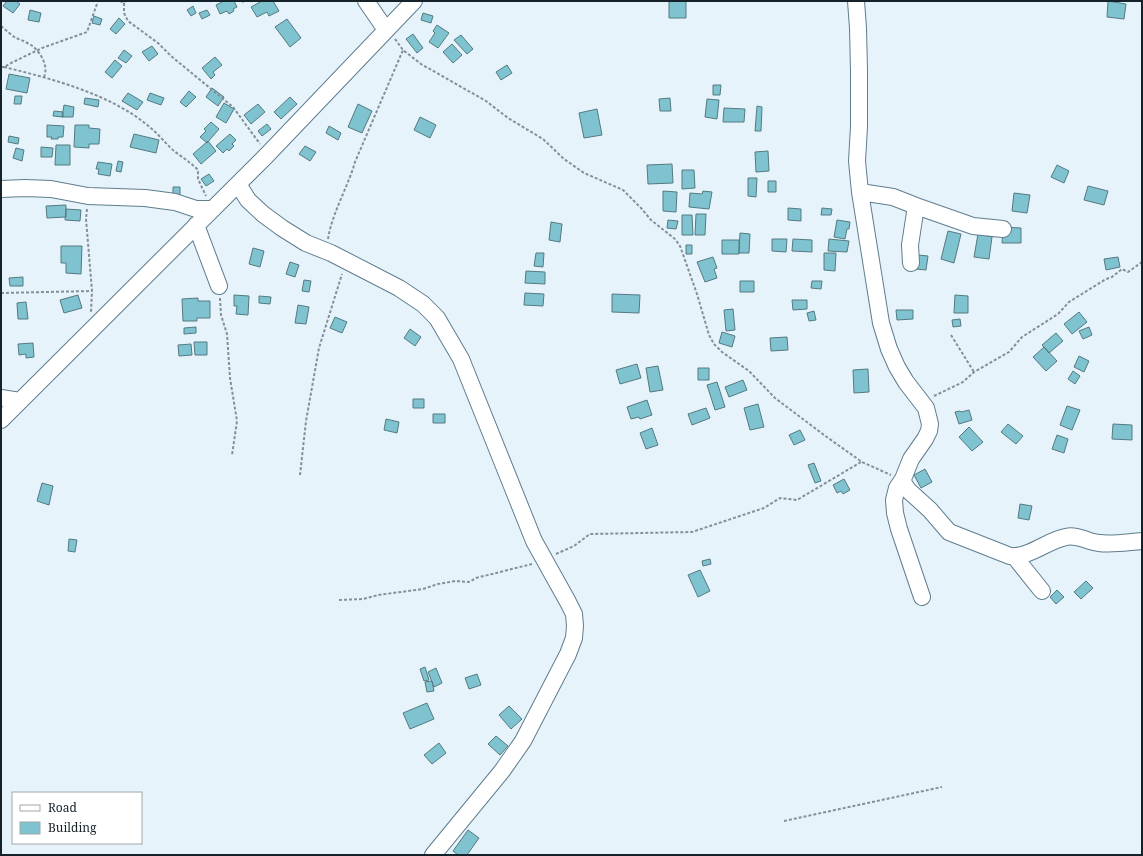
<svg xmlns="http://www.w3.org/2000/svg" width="1143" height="856" viewBox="0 0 1143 856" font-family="'Noto Serif',serif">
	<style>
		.building { fill: #7fc3d0; stroke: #547a81 }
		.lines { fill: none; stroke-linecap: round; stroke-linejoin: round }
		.minor-casing { stroke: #5f7d8e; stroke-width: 18 }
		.path { stroke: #849098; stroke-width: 2; stroke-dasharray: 3 2; stroke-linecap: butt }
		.minor { stroke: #fff; stroke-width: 16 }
	</style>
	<rect width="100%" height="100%" fill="#e6f3fb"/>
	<path class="building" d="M7,1H16L20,4L13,13L3,6Z
		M224,1H234L237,7L233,9L234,11L229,14L227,11L220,14L216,5Z
		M262,1H273L279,11L269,16L267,12L257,17L251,7Z
		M669,1H686V18H669Z
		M1108,1L1126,4L1124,19L1107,17Z
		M193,6L196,13L191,16L187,10Z
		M30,10L41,13L39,22L28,20Z
		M207,10L210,15L202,19L199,13Z
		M423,13L433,16L431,23L421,20Z
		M94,16L102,19L100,25L92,23Z
		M119,18L125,24L116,34L110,29Z
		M287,19L301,38L290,47L275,27Z
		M437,25L449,33L438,48L429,42L435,33L433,31Z
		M413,34L423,48L417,53L406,39Z
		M461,35L473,49L467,54L454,40Z
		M452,44L462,55L453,63L443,52Z
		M152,46L158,54L149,61L142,52Z
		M124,50L132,56L126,63L118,58Z
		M215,57L222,65L213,72L215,75L211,79L202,68Z
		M115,60L122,66L112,78L105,72Z
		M507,65L512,73L501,80L496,72Z
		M9,74L30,78L27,93L6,89Z
		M713,85H721L720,95H713Z
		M212,88L224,97L218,106L206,97Z
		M189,91L196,97L186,107L180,102Z
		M128,93L143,102L137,110L122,101Z
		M150,93L164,98L161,105L147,100Z
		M15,96H22L21,104H14Z
		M290,97L297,104L281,119L274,112Z
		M85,98L99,100L98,107L84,104Z
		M670,98L671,111H660L659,99Z
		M707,99L719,100L717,119L705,117Z
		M224,103L234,109L226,123L216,117Z
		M258,104L265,112L251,124L244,115Z
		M358,104L372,111L362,133L348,127Z
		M64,105L74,107L73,117H62Z
		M757,106L762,107L761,131H755Z
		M724,108L745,109L744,122H723Z
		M597,109L602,135L584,138L579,113Z
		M54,111L63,112V117L53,116Z
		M420,117L436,125L430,138L414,130Z
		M211,122L219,129L207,143L200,137L206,131L204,129Z
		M267,124L271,129L262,136L258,131Z
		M47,125L64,126L63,137H58V139H51L52,137H47Z
		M75,125H89V128L100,129L99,144H89V148L74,147Z
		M329,126L341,133L338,140L326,133Z
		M134,134L159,140L156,153L130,147Z
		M230,134L236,140L232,144L234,146L229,151L227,149L223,153L216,146Z
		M9,136L19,138L18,144L8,142Z
		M208,141L216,151L201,164L193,154Z
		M56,145H70V165H55Z
		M305,146L316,152L310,161L299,154Z
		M41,147L53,148L52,157H41Z
		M16,148L24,150L22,161L13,158Z
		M768,151L769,171L756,172L755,152Z
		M118,161L123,162L121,172L116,171Z
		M98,162L112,164L110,176L98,174L99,169H96Z
		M672,164L673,183L648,184L647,165Z
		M1057,165L1069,171L1064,183L1051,177Z
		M682,170H694L695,188L682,189Z
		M209,174L214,181L206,186L201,179Z
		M748,178H757L756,197L748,196Z
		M768,181H776V192H768Z
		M1088,186L1108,191L1104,205L1084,200Z
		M173,187H180V198H173Z
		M663,191L677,192L676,212L663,211Z
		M703,191L712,192L709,209L689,207L690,193L702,194Z
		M1014,193L1030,195L1027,213L1012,211Z
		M66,205V217L47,218L46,206Z
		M788,208L801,209V221L788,220Z
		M822,208L832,209L831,215H821Z
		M66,209L81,210L80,221L65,220Z
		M696,214H706L705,235H695Z
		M682,215H692L693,235H682Z
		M668,220L678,221L676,229L667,228Z
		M837,220L850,222L849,229H847L845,239L834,237Z
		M551,222L562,224L560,242L549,240Z
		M1003,227L1021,228V243H1002Z
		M948,231L961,234L954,263L941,259Z
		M740,233L750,234L749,253H739Z
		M978,234L992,237L989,259L974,257Z
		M772,239H787L786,252L772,251Z
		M793,239L812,240V252L792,251Z
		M829,239L849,241L847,252L828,251Z
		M722,240H739V254H722Z
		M686,245H692V254H686Z
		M61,246H82L81,274L66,273V263H61Z
		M253,248L264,251L260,267L249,264Z
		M536,253H544L543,267L534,266Z
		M824,253H836L835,271L824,270Z
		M918,255L928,256L926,270L916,269Z
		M713,257L717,268L714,269L717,278L705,282L697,262Z
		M1118,257L1120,267L1106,270L1104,259Z
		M290,262L299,265L295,277L286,274Z
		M526,271L545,272V284L525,283Z
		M23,277V286H10L9,278Z
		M304,280L311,281L309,292L302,291Z
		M740,281H754V292H740Z
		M812,281H822L821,289L811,288Z
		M525,293L544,294L543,306L524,305Z
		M612,294L640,295L639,313L612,312Z
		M78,295L82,308L64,313L60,300Z
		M234,295L249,296L248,315L236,314L237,306H234Z
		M955,295L968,296V313H954Z
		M259,296L271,297L270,304L259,303Z
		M198,298V301H210V318H197V321H183L182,299Z
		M792,300H807V309L793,310Z
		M26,302L28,319H18L17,303Z
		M298,305L309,307L306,324L295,323Z
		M733,309L735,330L726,331L724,310Z
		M896,310H913V319L897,320Z
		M814,311L816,320L809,321L807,313Z
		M1079,312L1087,322L1072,334L1064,324Z
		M335,317L347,322L342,333L330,328Z
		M960,319L961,326L953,327L952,320Z
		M196,327V333L184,334V328Z
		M1089,327L1092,335L1083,339L1079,331Z
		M410,329L421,337L415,346L404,338Z
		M722,332L735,336L732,347L719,343Z
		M1056,333L1063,341L1049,353L1042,345Z
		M787,337L788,350L771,351L770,338Z
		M194,342H207V355H195Z
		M33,343L34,357L26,358V354L19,355L18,344Z
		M191,344L192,355L179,356L178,345Z
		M1044,347L1057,361L1046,371L1033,357Z
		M1079,356L1089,361L1084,372L1074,367Z
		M637,364L641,378L620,384L616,370Z
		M658,366L663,390L650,392L646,368Z
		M698,368H709V380H698Z
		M868,369L869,392L854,393L853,370Z
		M1073,371L1080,376L1075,384L1068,379Z
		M743,380L747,390L729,397L725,387Z
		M717,382L725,407L715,410L707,385Z
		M413,399H424V408H413Z
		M647,400L652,415L640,419L639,417L631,419L627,407Z
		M758,404L764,427L750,430L744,408Z
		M1067,406L1080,410L1072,430L1060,425Z
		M706,408L710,418L692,425L688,414Z
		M969,410L972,420L959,424L955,412L960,411L961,412Z
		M433,414H445V423H433Z
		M386,419L399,422L397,433L384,430Z
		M1008,424L1023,436L1016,444L1001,432Z
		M1113,424L1132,425V440L1112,439Z
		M969,427L983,442L972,451L959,437Z
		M652,428L658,445L646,449L640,433Z
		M800,430L805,440L794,445L789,435Z
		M1057,435L1068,439L1064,453L1052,449Z
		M814,463L821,481L815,483L808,465Z
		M925,469L932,482L921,488L914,475Z
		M844,479L850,490L843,494L841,491L837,493L833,485Z
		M42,483L53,486L49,505L37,501Z
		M1020,504L1032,506L1029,520L1018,518Z
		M69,539L77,540L75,552L68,551Z
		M710,559L711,564L703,566L702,561Z
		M700,570L710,591L698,597L688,575Z
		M1086,581L1093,588L1081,599L1074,592Z
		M1057,590L1064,597L1056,604L1050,597Z
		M425,667L429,680L424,681L420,669Z
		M436,668L442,683L434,687L428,672Z
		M477,674L481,685L469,689L465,678Z
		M432,681L434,691L427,692L425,682Z
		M427,703L434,719L410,729L403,713Z
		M509,706L522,719L511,729L499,715Z
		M496,736L508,746L500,755L488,744Z
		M439,743L446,753L432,764L424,755Z
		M468,830L479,838L467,855H458L453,851Z"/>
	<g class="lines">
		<g class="minor-casing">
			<path id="minor" d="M366,1L386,30
				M856,1L858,28L859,71V127L857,161L860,192L881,323L889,349L897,367L906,382L926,408L930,424L929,431L925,439L911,459L903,479L897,488L894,500L895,513L899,529L922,597
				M238,184L248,200L263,214L282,228L306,243L331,253L399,288L423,304L437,318L461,359L534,541L568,602L574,614L575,626L574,638L568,654L523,741L502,771L433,855
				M1,189L25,188L51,189L88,196L145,198L175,202L196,209H213
				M860,192L893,197L916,206L973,226L1003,229
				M196,225L219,286
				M911,263L910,245L916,206
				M1,398L20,401
				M1,420L267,155L414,1
				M903,479L904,484L908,490L930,510L949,532L1010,556C1029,558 1048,540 1066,537C1077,534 1088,542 1099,543C1113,545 1128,542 1142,541
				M1014,556L1042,591"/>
		</g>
		<path class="path" d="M120,1L124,3L125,1
			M242,2L244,1
			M124,3V13L128,21L158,43L171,56L233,107L260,144
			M1,26C6,30 11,35 16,38C21,40 26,42 31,45C40,51 49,66 44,77
			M395,39L403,50L421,64L486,101L508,118L543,139L564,159L584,173L623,190L641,208L651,220L675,239L680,246L697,294L709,335L714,344L722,352L749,371L775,398L824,435L862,462L891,475
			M1,67H4L11,63L42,48L87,32L98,1
			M4,67C53,79 114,95 152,129C160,136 166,144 174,151C182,157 190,162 198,170V179L206,196
			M87,209L86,219L92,291L91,312
			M328,239C332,213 348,187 355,162L403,50
			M1,293L92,291
			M220,298L221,315L227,334L230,378L237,421L232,455
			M951,335L974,372
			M934,396L963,382L974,372L1009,352L1022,337L1058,314L1069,302L1106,279L1112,277L1122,269L1128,272L1142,262
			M300,475L306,421L319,348L342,274
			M556,554L574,546L590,534L692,532L764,508L780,498L797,500L861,462
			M339,600L363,599L378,595L423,589L438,584L455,581L469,582L476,578L532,564
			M784,821L942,787"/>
		<use href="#minor" class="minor"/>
	</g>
	<rect width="1143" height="856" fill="none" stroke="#162229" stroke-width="4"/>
	<rect x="12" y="792" width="130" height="52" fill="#ffffff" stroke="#a2a7a9"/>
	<rect x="20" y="805" width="20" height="6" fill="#ffffff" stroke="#a2a7a9"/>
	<text x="48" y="812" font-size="12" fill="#162229">Road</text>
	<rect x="20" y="822" width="20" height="12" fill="#7fc3d0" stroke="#a2a7a9"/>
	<text x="48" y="832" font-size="12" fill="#162229">Building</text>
</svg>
